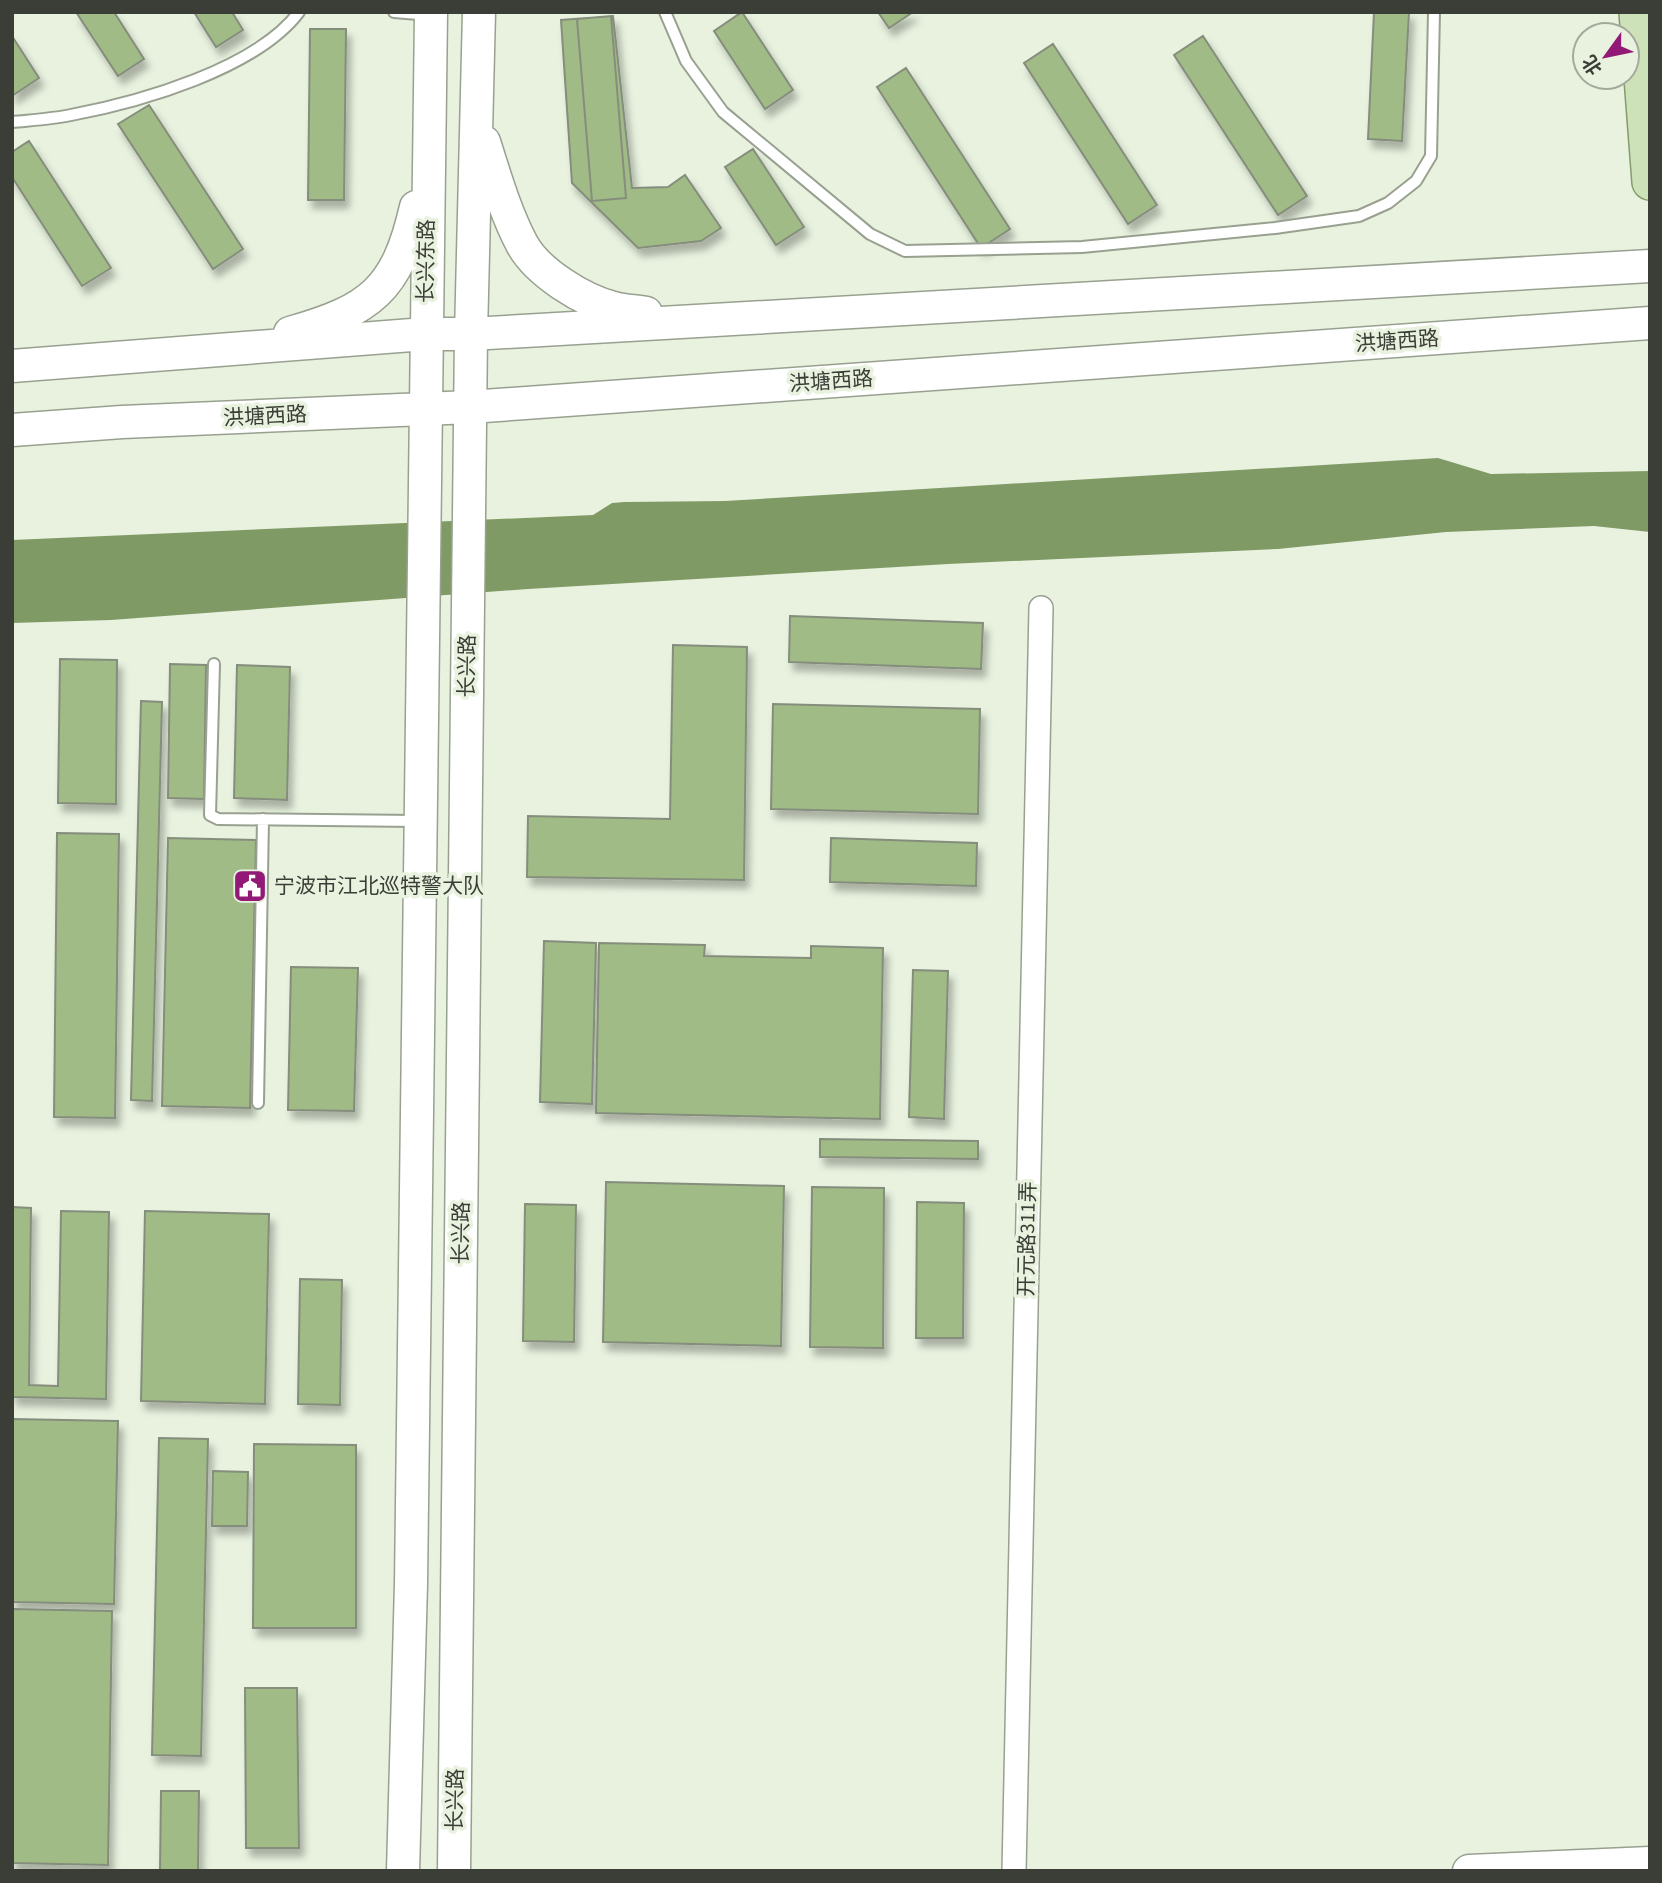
<svg xmlns="http://www.w3.org/2000/svg" width="1662" height="1883" viewBox="0 0 1662 1883" font-family="'Source Sans 3','Noto Sans SC',sans-serif">
	<style>
		.water { fill: #809a66 }
		.building { fill: #a0bb86; stroke: #858e7d; stroke-width: 2; filter: url(#shadow) }
		.lines { fill: none; stroke-linecap: round; stroke-linejoin: round }
		.service-casing { stroke: #98a190; stroke-width: 14 }
		.minor-casing { stroke: #98a190; stroke-width: 26 }
		.secondary-casing { stroke: #98a190; stroke-width: 35 }
		.primary-casing { stroke: #869c6e; stroke-width: 38 }
		.service { stroke: #fff; stroke-width: 10 }
		.minor { stroke: #fff; stroke-width: 23 }
		.secondary { stroke: #fff; stroke-width: 32 }
		.primary { stroke: #cee2ba; stroke-width: 35 }
		.labels { text-anchor: middle; stroke-width: 7; stroke-linejoin: round; paint-order: stroke }
		.street-label { font-size: 21px; fill: #3b3e37; stroke: #e8f2df }
		.poi-label { font-size: 21px; fill: #3b3e37; stroke: #e8f2df; text-anchor: start }
	</style>
	<defs>
		<filter id="shadow"><feDropShadow dx="4.5" dy="8" stdDeviation="3.5" flood-color="#0004"/></filter>
	</defs>
	<rect width="100%" height="100%" fill="#e8f2df"/>
	<path class="water" d="M1438,458L1491,474L1650,471V532L1594,526L1446,532L1278,549L948,564L528,589L111,620L12,623V540L593,515L612,503L624,502L725,501Z"/>
	<path class="building" d="M76,12H114L144,59L118,76Z
		M194,12H232L243,30L216,47Z
		M742,12L793,90L765,109L714,31Z
		M878,12H913L889,28Z
		M1374,12H1409L1402,141L1368,139Z
		M611,16L626,198L592,201L577,19Z
		M613,16L632,188L668,187L685,175L721,228L701,241L638,248L572,183L561,20Z
		M310,29H346L344,200H308Z
		M12,36L39,78L12,96Z
		M1203,36L1307,196L1278,215L1174,55Z
		M1053,44L1157,205L1128,224L1024,63Z
		M906,68L1010,229L981,248L877,87Z
		M149,105L243,249L213,269L118,124Z
		M29,141L111,268L82,286L12,177V152Z
		M753,149L804,227L776,245L725,167Z
		M790,616L983,623L981,669L789,662Z
		M673,645L747,647L744,880L527,877L528,816L670,819Z
		M60,659L117,660L116,804L58,803Z
		M170,664L206,665L204,799L168,798Z
		M237,665L290,667L287,800L234,798Z
		M141,701L162,702L152,1101L131,1100Z
		M773,704L980,709L978,814L771,809Z
		M57,833L119,834L115,1118L54,1117Z
		M168,838L256,840L250,1108L162,1106Z
		M831,838L977,843L976,886L830,882Z
		M544,941L596,943L592,1104L540,1102Z
		M599,943L705,945L704,956L811,958V946L883,948L880,1119L596,1113Z
		M291,967L358,968L354,1111L288,1110Z
		M913,970L948,971L944,1119L909,1117Z
		M820,1139L978,1141V1159L820,1157Z
		M606,1182L784,1186L781,1346L603,1342Z
		M812,1187L884,1188L883,1348L810,1347Z
		M917,1202L964,1203L963,1338H916Z
		M525,1204L576,1205L574,1342L523,1341Z
		M12,1207L31,1208L29,1385L58,1386L61,1211L109,1212L106,1399L12,1397Z
		M145,1211L269,1214L265,1404L141,1401Z
		M300,1279L342,1280L340,1405L298,1404Z
		M12,1419L118,1421L114,1604L12,1602Z
		M159,1438L208,1439L201,1756L152,1755Z
		M254,1444L356,1445V1628H253Z
		M213,1471L248,1472L247,1526H212Z
		M12,1609L112,1611L108,1865L12,1863Z
		M245,1688H297L299,1848H246Z
		M161,1791H199L198,1871H160Z"/>
	<g class="lines">
		<g class="service-casing">
			<path id="service" d="M394,12L430,15
				M665,12L686,61L723,112L870,234L905,251L1082,247L1275,228L1359,216L1388,203L1416,181L1431,156L1434,12
				M12,122C32,120 52,119 71,115C140,102 256,69 299,12
				M214,664L210,815L218,819L417,821
				M258,1103L263,819"/>
		</g>
		<g class="minor-casing">
			<path id="minor" d="M1014,1871L1041,608"/>
		</g>
		<g class="secondary-casing">
			<path id="secondary" d="M484,142C495,176 505,212 522,244C537,272 583,301 614,308C624,311 636,311 646,313
				M290,333C371,310 397,290 416,207
				M12,366L425,334H471L1650,266
				M12,430L122,422L470,407L1650,323
				M403,1871L411,1584L431,12
				M454,1871L471,334L479,12
				M1469,1871L1650,1863"/>
		</g>
		<g class="primary-casing">
			<path id="primary" d="M1637,12L1650,182"/>
		</g>
		<use href="#service" class="service"/>
		<use href="#minor" class="minor"/>
		<use href="#secondary" class="secondary"/>
		<use href="#primary" class="primary"/>
	</g>
	<defs>
		<g id="civic-square" transform="scale(1.75)"><rect x="-9" y="-9" width="18" height="18" rx="4" fill="#921976" stroke="#e8f2df"/><path d="M-.6-6.5H3V-4.5H.6V-3L4-1V1h2V6H-6V1h2V-1L-.6-3ZM-1.2 2.5V6h2.4V2.5Z" fill="#fff"/></g>
	</defs>
	<g fill-rule="evenodd">
		<use href="#civic-square" x="250" y="886"/>
	</g>
	<g class="labels">
		<g class="street-label">
			<text transform="translate(426 261) rotate(-89)" y="7">长兴东路</text>
			<text transform="translate(1397 341) rotate(-4)" y="7">洪塘西路</text>
			<text transform="translate(831 381) rotate(-4)" y="7">洪塘西路</text>
			<text transform="translate(265 416) rotate(-3)" y="7">洪塘西路</text>
			<text transform="translate(467 666) rotate(-89)" y="7">长兴路</text>
			<text transform="translate(461 1233) rotate(-89)" y="7">长兴路</text>
			<text transform="translate(1027 1239) rotate(-89)" y="7">开元路311弄</text>
			<text transform="translate(455 1800) rotate(-89)" y="7">长兴路</text>
		</g>
		<g class="poi-label">
			<text x="274" y="893">宁波市江北巡特警大队</text>
		</g>
	</g>
	<rect width="1662" height="1883" fill="none" stroke="#3b3e37" stroke-width="28"/>
	<g transform="translate(1606 56) rotate(237)"><circle r="33" fill="#e8f2df" stroke="#a3aa9c" stroke-width="2"/>
	<path d="M0-5L12 26L0 18L-12 26Z" fill="#921976"/>
	<text y="-10" font-size="19" font-weight="bold" text-anchor="middle" fill="#3b3e37">北</text>
	</g>
</svg>
